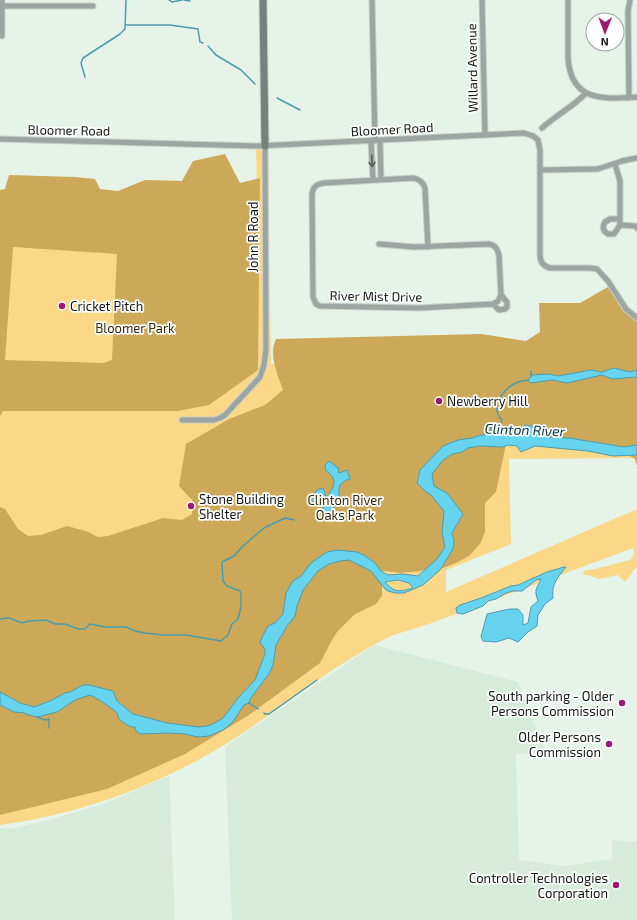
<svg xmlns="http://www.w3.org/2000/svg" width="637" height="920" viewBox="0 0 637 920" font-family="'Exo 2',sans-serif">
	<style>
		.built { fill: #d6ebda }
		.green { fill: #fbd788 }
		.forest { fill: #cca959; fill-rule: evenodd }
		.water { fill: #66d4ef; stroke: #4d9cae; fill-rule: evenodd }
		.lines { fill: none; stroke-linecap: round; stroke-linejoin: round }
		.stream { stroke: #4d9cae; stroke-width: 1.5 }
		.street-casing { stroke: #c4d0c6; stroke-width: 7 }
		.secondary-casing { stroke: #c4d0c6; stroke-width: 9 }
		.street { stroke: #9da5a3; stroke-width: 5 }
		.secondary { stroke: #75817f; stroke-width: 7 }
		.oneway { stroke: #585f5c }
		.poi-dot { fill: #9c1a6d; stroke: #fff; stroke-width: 1.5 }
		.labels { text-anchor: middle; stroke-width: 3.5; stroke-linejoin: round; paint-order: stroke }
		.street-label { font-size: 13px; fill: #141915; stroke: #fff }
		.poi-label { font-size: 13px; fill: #141915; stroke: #fff; text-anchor: start }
		.park-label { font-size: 13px; fill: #3a2b07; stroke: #fff }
		.water-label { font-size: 14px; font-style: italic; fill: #003541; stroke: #fff }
	</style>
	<rect width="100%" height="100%" fill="#e6f3e8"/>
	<path class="built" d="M374,645L518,682L546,752L516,754L519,860L564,866L612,859V840L637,842V920H232L225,747Z
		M169,776L175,920H0V828L11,829L52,819L106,803Z"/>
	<path class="green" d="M256,147H268L271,364L308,365L637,352L636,458L509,459L511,544L446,570V592L637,509V566L625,582L618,575L599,579L588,575H584L583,572L586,570L595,569L630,560C634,556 635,553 633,548C574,570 515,592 456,614C441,619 427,625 413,629C403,632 392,635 383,640C334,665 292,700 246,731C173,780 88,813 0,825V190L257,197Z"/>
	<path class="forest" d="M225,154L240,183L260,178L258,370L209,405L178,411H3L0,416V190L5,189L9,175L75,177L95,179L100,189L118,191L145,180L182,181L193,161ZM13,247L117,254L112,360L104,363L5,360Z
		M608,287L626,309L637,318V466L635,459L628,455L626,450L506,444L496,492L485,503V532L480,544L469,556L456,563L443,568L433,567L421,571L400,573L378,570L382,578V596L376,604L355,614L337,632L332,640L320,663L249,715L185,754L107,789L0,815V507L5,509L18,529L28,536L41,535L67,526L86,531L98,537L108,536L163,518L182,520L192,514V500L179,486L186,444L229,419L265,405L283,390C278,375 268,355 276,339L481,334L526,341L540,332L539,303H580Z"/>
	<path class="water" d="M614,368L630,372L637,370V377L612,379L602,375L567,383L552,380L531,383L528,380L532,375L549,374L558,376L591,370L602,372Z
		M528,425L533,427L545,435L550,437L569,438L624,447L637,445V455L613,456L588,451L535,446L521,452L517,446L508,445L503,447L480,446L468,448L462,452L452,454L443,460L432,474L434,486L447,493L463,514L452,533L454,541L453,549L440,570L423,585L404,593H395L388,591L385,589L371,571L349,560L340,561L329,564L318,571L303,590L297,606L295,616L287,626L276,645L273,665L269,674L250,699L249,703L244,705L232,723L223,730L209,736L198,737L185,734L168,733L140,734L135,730V727C129,728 123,722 119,719C118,717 118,714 117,713C115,710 94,696 90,695L75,700L57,712L37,717L29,715L24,713L14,712L0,705V692L20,703L34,707L50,701L65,693L70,692L83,685H89L113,691L117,701L133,714L167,723L199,727L207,726L213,724L223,718L238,698L255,680L265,654V649L260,643L262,637L268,626L275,623L283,614L286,593L293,581L301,576L311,563L327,552L338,550L357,552L364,555L375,563L381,571L388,575L403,574L418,576L437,559L445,547L442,533L444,511L431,495L425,491L417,483L420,470L443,446L458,440L472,438L481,435L498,434L502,435L509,433L518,434L521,433L524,426ZM398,580L409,583L413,588C398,592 395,593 385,582Z
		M329,461L338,468L339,473L347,470L350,479C345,480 340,483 339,489C338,491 340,493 339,496C338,504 330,513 324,516L323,506L311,501L317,490L323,488L326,497C335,488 338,478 326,471L325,465Z
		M564,567H566C558,577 551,584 553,598L545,604L538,615L537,626L528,632L518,642L509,638L496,642L483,641L481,637L487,614L510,609H518L523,615V625L528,623L531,607L538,601C534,589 536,590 541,579L536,580L522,591H513L506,593L496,599L488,601L483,606L463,614L457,613L456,608L460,605L481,598L511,586L518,585L547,572Z"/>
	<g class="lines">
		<path class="stream" d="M169,0L172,2L182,0
			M184,0L190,1
			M126,25H170L198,29L200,42L203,43
			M208,46L216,55L241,70L255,84
			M85,77L81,63L83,58L120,34L125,29L126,0
			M277,98L300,110
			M531,371V376
			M493,434L491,431V427L500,425L502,421C502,419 500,418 499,416C491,403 507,386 518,382C521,381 524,381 528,380
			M0,619L9,618L22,623L29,621L46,620L55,624H65L78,629H85L90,624L105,627H126L135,631L145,633L163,635H186L221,641L228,635L232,624L238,619L241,607V595L240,591L227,586L223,581L222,562L234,556L243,546L264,528L285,518L294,520
			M249,703L258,709
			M264,713L265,714H269L317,680
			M37,717L45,720L49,719V728"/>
		<g class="street-casing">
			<path id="street" d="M2,0V36
				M372,0L375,141
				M482,0L485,135
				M568,0V58C571,102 603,99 637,97
				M2,6H93
				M629,98L628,11L630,0
				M542,128C556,115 573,107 586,93
				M0,139L257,146L524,133L533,136L538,140L540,150V255C540,262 543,266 550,268H590L597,269L608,281L626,309L637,318
				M371,141L373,180
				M380,141L381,180
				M615,164L620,181V225L614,234H608C603,231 602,227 605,222L610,219H620
				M540,170L598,169L622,161L637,158
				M620,225L635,226L637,228
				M379,244L414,247L489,244C495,245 497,248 499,255L501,295L498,301L493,304L419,308L320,306L316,304L313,297L312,194C313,187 316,184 324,183L414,178C420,180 423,182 425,188L428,247
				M493,304L499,310L505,309L507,307V302L501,295
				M182,420H214L220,418L225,415L260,377L264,365L266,349L265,146"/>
		</g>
		<g class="secondary-casing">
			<path id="secondary" d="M263,0L265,146"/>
		</g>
		<use href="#street" class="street"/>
		<use href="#secondary" class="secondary"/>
	</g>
	<defs><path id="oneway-shaft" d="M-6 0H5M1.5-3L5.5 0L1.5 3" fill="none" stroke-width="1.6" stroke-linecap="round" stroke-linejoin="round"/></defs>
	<use class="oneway" href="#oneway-shaft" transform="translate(372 161) rotate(87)"/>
	<g class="poi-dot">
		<circle cx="62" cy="306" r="4"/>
		<circle cx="439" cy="401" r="4"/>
		<circle cx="191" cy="506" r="4"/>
		<circle cx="622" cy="703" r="4"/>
		<circle cx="609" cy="744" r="4"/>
		<circle cx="616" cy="885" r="4"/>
	</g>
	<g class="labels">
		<g class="street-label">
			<text transform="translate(472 68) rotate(-91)" y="5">Willard Avenue</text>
			<text transform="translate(392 129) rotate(-3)" y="5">Bloomer Road</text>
			<text transform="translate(69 130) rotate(1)" y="5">Bloomer Road</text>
			<text transform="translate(253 237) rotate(-90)" y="5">John R Road</text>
			<text transform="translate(376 296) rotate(1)" y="5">River Mist Drive</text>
		</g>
		<g class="poi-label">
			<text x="70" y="311">Cricket Pitch</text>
			<text x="447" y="406">Newberry Hill</text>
			<text x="199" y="504">Stone Building<tspan x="199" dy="15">Shelter</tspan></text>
			<text x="614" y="701" text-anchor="end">South parking - Older<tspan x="614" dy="15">Persons Commission</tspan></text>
			<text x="601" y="742" text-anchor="end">Older Persons<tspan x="601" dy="15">Commission</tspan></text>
			<text x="608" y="883" text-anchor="end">Controller Technologies<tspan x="608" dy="15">Corporation</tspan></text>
		</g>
		<g class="park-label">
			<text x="135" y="333">Bloomer Park</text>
			<text x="345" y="505">Clinton River<tspan x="345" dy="15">Oaks Park</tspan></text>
		</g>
		<g class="water-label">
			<text transform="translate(525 430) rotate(2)" y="5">Clinton River</text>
		</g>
	</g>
	<g transform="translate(605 32) rotate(181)"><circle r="19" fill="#ffffff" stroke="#a1a3a1"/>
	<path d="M0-3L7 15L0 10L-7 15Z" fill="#9c1a6d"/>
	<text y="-6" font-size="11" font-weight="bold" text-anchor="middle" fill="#141915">N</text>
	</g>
</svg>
